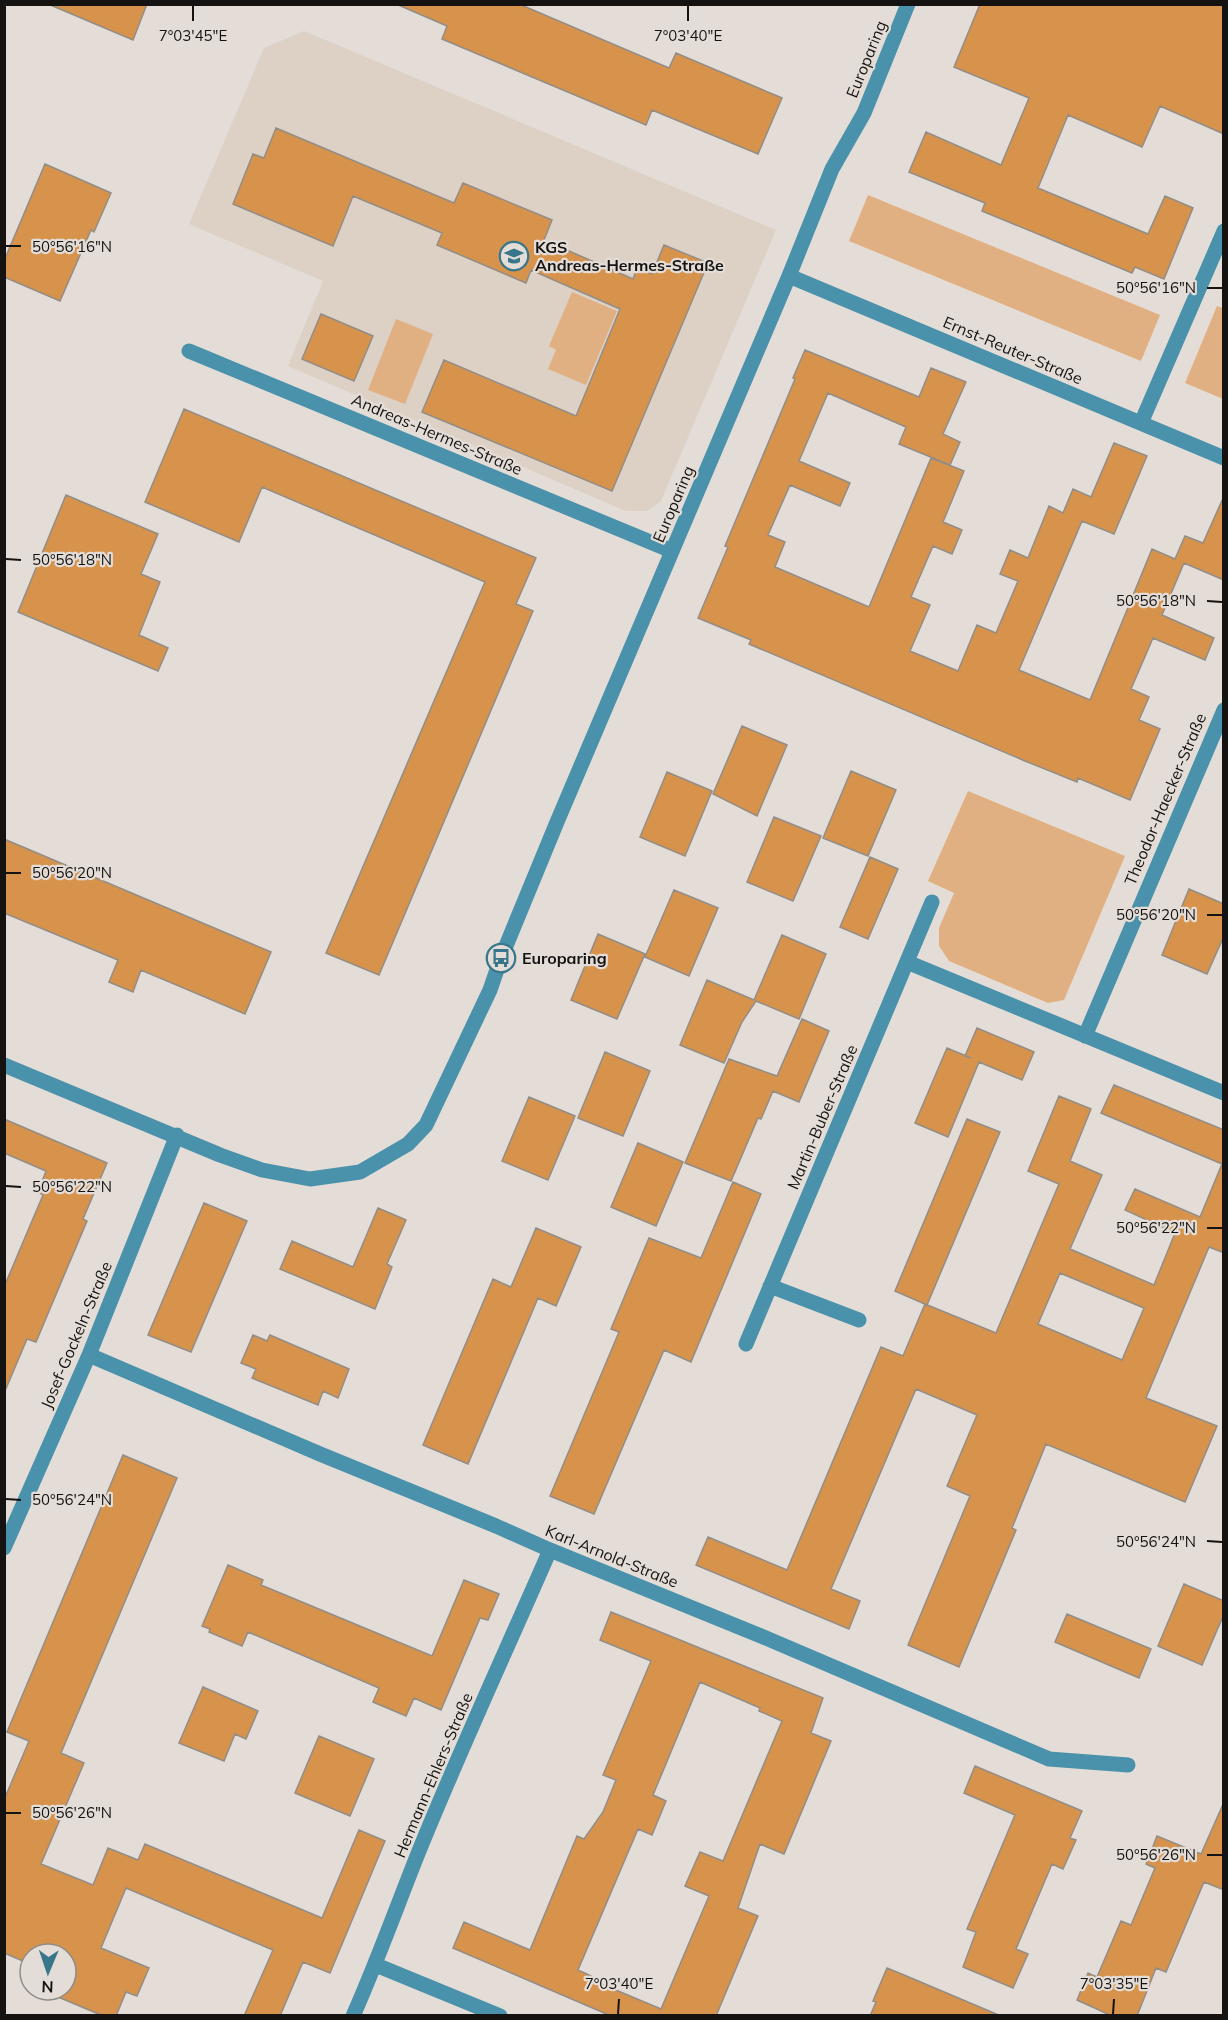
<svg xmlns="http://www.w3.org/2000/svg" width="1228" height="2020" viewBox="0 0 1228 2020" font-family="Mulish,sans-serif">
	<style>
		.built { fill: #ddd0c5 }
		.green { fill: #e1b082 }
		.building { fill: #d7934b; stroke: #938d87; stroke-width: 1.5; fill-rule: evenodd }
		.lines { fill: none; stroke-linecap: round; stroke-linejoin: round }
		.minor { stroke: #4a92ab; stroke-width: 15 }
		.ticks { fill: none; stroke: #151311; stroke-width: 2 }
		.labels { text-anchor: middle; stroke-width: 4.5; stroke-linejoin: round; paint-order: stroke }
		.street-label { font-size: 16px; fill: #151311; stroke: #e4ddd7 }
		.poi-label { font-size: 16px; font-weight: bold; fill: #151311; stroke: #e4ddd7; text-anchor: start }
		.ticks-label { font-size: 15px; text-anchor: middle; fill: #151311; stroke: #e4ddd7; stroke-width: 4.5; stroke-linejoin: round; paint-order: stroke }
	</style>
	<rect width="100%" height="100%" fill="#e4ddd7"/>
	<path class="built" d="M304,31L776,230L661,501L647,511H626L288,366L323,281L189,224L264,48Z"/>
	<path class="green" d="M868,195L1160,315L1141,361L849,241Z
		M572,292L617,311L586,385L548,369L556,350L549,346Z
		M1217,306L1223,308V399L1185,383Z
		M396,319L433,334L405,404L368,390Z
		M968,791L1125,856L1064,1000L1048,1003L949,961L939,946V928L954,893L928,881Z"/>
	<path class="building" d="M48,4H147L133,40Z
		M396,4H519L669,68L676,53L782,98L758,154L652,110L646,125L442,39L447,26Z
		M980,4H1224V134L1160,106L1142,147L1068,115L1038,188L1148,234L1165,196L1193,208L1164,279L1135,267L1132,273L982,211L985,203L909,172L926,132L1001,165L1029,98L954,67Z
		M276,128L454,203L463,183L552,220L544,240L633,279L637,268L652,274L664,245L708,263L612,491L422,412L444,360L576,416L620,309L531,270L526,283L437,245L442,233L353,196L333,246L233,204L253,154L264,158Z
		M45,164L111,193L94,232L91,230L60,301L4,277V261Z
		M321,314L373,336L354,381L302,359Z
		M805,350L919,397L931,368L966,382L943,434L960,442L950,465L899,444L906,427L828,393L799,461L850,483L840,506L790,485L768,535L785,542L775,567L869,607L931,458L964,471L943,522L962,530L952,554L933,546L911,597L930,605L910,651L958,671L977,625L996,633L1018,581L1000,574L1010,550L1028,558L1049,506L1063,513L1073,489L1091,497L1114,443L1147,456L1114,534L1082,521L1019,670L1090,700L1152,549L1175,559L1185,536L1203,543L1224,496V580L1184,563L1162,615L1214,638L1205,660L1153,638L1131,689L1149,697L1139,720L1160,729L1130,800L1078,778L1077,782L1025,761L749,644L751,640L698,618L728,547L725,546L795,379L793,378Z
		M184,409L536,558L516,604L533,611L379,975L326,953L485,582L262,487L239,542L145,502Z
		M66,495L158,534L141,574L160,582L139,635L168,648L158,671L18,612Z
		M742,726L787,745L757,816L713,794Z
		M851,771L896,790L868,856L823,838Z
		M667,772L712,791L685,856L640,837Z
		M774,817L821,836L793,901L747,882Z
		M4,839L271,952L245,1014L141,970L133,992L109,982L118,960L4,913Z
		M870,857L898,869L868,939L840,927Z
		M1189,889L1224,904V936L1207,974L1162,955Z
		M674,890L718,908L689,976L645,957Z
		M598,934L645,954L617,1019L571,1000Z
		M782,935L826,954L799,1019L756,1001L742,1022L724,1063L680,1045L707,980L754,1000Z
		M802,1019L829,1031L799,1102L773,1091L761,1119L758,1118L731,1181L685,1163L729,1059L777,1076Z
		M977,1028L1034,1052L1022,1080L979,1062L948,1137L915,1123L947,1048L971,1058L965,1056Z
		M605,1052L650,1071L623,1136L578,1118Z
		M1114,1085L1224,1130V1253L1209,1247L1146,1398L1217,1426L1185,1502L1046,1444L1012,1528L1016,1530L959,1667L908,1645L970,1496L947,1486L977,1415L916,1389L831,1589L860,1601L849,1629L696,1565L708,1537L787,1570L881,1347L903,1356L925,1304L996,1333L1059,1184L1028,1171L1059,1096L1091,1109L1070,1161L1102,1175L1070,1249L1154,1285L1175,1233L1125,1210L1135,1189L1200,1217L1222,1164L1101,1113ZM1060,1273L1144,1308L1122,1360L1038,1324Z
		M529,1097L575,1116L548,1180L502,1161Z
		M4,1119L107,1163L83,1219L87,1221L36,1342L27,1339L5,1391L4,1287L43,1195L38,1192L46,1171L4,1153Z
		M967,1119L1000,1132L927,1305L895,1291Z
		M638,1143L683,1162L656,1226L611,1207Z
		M733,1182L761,1194L691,1362L664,1350L594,1514L550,1496L619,1332L611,1329L649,1238L701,1258Z
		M204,1203L247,1221L191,1352L148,1335Z
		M378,1208L406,1220L387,1264L392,1267L375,1309L280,1269L292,1241L353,1267Z
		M536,1228L581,1247L556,1306L538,1298L468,1464L423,1445L493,1279L511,1287Z
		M253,1335L267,1341L270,1335L349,1369L338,1398L323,1391L318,1405L252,1378L256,1369L241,1363Z
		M123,1455L177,1478L61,1753L84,1763L41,1864L93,1885L108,1848L138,1860L145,1844L322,1918L359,1830L385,1841L330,1973L303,1962L280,2016H244L273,1950L126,1888L101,1948L149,1968L137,1996L126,1992L116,2016H103L56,1996L59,1990H66V1954H30V1964L4,1953V1800L29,1741L7,1732Z
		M228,1565L263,1580L261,1585L432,1656L464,1580L499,1594L488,1620L480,1618L441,1710L414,1698L406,1716L373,1702L379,1688L281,1646L248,1632L242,1646L209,1632L210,1629L202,1626Z
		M1184,1584L1224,1601V1614L1202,1665L1158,1646Z
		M611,1612L823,1698L811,1733L831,1741L784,1854L760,1844L738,1908L758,1916L716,2016H611L453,1948L464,1922L530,1950L577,1836L584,1839L603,1812L616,1780L603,1775L651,1661L600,1640ZM700,1682L760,1708L759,1711L782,1721L723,1861L700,1852L685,1886L709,1896L661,2009L592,1980L593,1977L578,1970L638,1829L652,1835L666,1801L653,1795Z
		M1067,1614L1151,1649L1139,1678L1055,1642Z
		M203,1687L258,1711L246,1739L235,1734L224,1761L179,1743Z
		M319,1736L374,1759L350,1816L295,1793Z
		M975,1766L1082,1811L1070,1838L1076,1840L1063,1869L1052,1864L1016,1949L1028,1954L1013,1988L963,1967L976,1932L967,1929L1015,1815L964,1793Z
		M1224,1802V1890L1204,1882L1166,1972L1156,1968L1137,2016H1112L1077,2000L1088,1973L1097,1977L1121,1921L1131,1925L1155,1868L1146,1864L1157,1836L1201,1854Z
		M887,1968L904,1975L1001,2016H870L876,2002L873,2001Z"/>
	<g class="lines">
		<path class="minor" d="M789,276L1224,458
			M189,351L672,551
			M1141,423L1224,231
			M907,962L1224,1093
			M1085,1036L1224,710
			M4,1065L220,1155L262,1170L310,1179L360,1172L408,1144L426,1125L490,990L501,958L557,822L789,276L832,169L864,113L908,4
			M770,1286L859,1320
			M746,1344L932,902
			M89,1355L320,1454L496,1526L550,1550L761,1636L1049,1759L1128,1765
			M4,1548L89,1355L177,1135
			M376,1965L500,2016
			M353,2016C377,1962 397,1906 419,1851C460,1750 506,1651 550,1550"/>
	</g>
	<path class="ticks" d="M193,21V6M688,21V6M6,246H21M1207,288H1222M6,559L21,560M1207,601L1222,602M6,873H21M1207,915H1222M6,1186L21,1187M1207,1228H1222M6,1499L21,1500M1207,1541L1222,1542M6,1813H21M1207,1855H1222M618,2014L619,1999M1113,2014L1114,1999"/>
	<defs>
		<g id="school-ring" transform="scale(1.5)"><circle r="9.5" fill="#e4ddd7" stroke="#38768c" stroke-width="1.5"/><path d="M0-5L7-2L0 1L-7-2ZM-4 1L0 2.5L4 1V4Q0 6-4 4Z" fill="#38768c"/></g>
		<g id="bus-ring" transform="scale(1.5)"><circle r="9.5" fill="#e4ddd7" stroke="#38768c" stroke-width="1.5"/><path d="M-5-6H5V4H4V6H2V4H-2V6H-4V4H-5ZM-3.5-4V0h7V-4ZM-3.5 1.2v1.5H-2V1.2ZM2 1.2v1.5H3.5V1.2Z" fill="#38768c"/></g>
	</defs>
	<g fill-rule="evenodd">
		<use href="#school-ring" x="514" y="256"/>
		<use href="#bus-ring" x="501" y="958"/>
	</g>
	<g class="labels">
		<g class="street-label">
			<text transform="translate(866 59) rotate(-68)" y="6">Europaring</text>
			<text transform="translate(1013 350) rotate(23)" y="6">Ernst-Reuter-Straße</text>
			<text transform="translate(437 434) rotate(23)" y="6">Andreas-Hermes-Straße</text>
			<text transform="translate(673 504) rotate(-67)" y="6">Europaring</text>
			<text transform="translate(1165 799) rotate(-67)" y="6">Theodor-Haecker-Straße</text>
			<text transform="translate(822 1117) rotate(-67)" y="6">Martin-Buber-Straße</text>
			<text transform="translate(76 1335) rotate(-67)" y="6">Josef-Gockeln-Straße</text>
			<text transform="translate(612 1556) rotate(22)" y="6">Karl-Arnold-Straße</text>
			<text transform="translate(433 1775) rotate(-67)" y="6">Hermann-Ehlers-Straße</text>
		</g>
		<g class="poi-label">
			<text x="535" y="253">KGS<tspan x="535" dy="18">Andreas-Hermes-Straße</tspan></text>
			<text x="522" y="964">Europaring</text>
		</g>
	</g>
	<g class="ticks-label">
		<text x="193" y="41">7°03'45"E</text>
		<text x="688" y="41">7°03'40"E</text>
		<text x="72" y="252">50°56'16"N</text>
		<text x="1156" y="293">50°56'16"N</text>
		<text x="72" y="565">50°56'18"N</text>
		<text x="1156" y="606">50°56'18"N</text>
		<text x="72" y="878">50°56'20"N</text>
		<text x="1156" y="920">50°56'20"N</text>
		<text x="72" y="1192">50°56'22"N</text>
		<text x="1156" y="1233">50°56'22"N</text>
		<text x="72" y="1505">50°56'24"N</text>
		<text x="1156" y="1547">50°56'24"N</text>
		<text x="72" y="1818">50°56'26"N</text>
		<text x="1156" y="1860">50°56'26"N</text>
		<text x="619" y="1989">7°03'40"E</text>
		<text x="1114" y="1989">7°03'35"E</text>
	</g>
	<rect width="1228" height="2020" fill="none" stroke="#151311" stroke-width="12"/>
	<g transform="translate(48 1972) rotate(182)"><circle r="28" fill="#e4ddd7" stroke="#918c88" stroke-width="1.5"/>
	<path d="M0-4.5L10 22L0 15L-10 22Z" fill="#38768c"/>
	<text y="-9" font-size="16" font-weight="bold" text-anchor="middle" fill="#151311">N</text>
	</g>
</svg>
